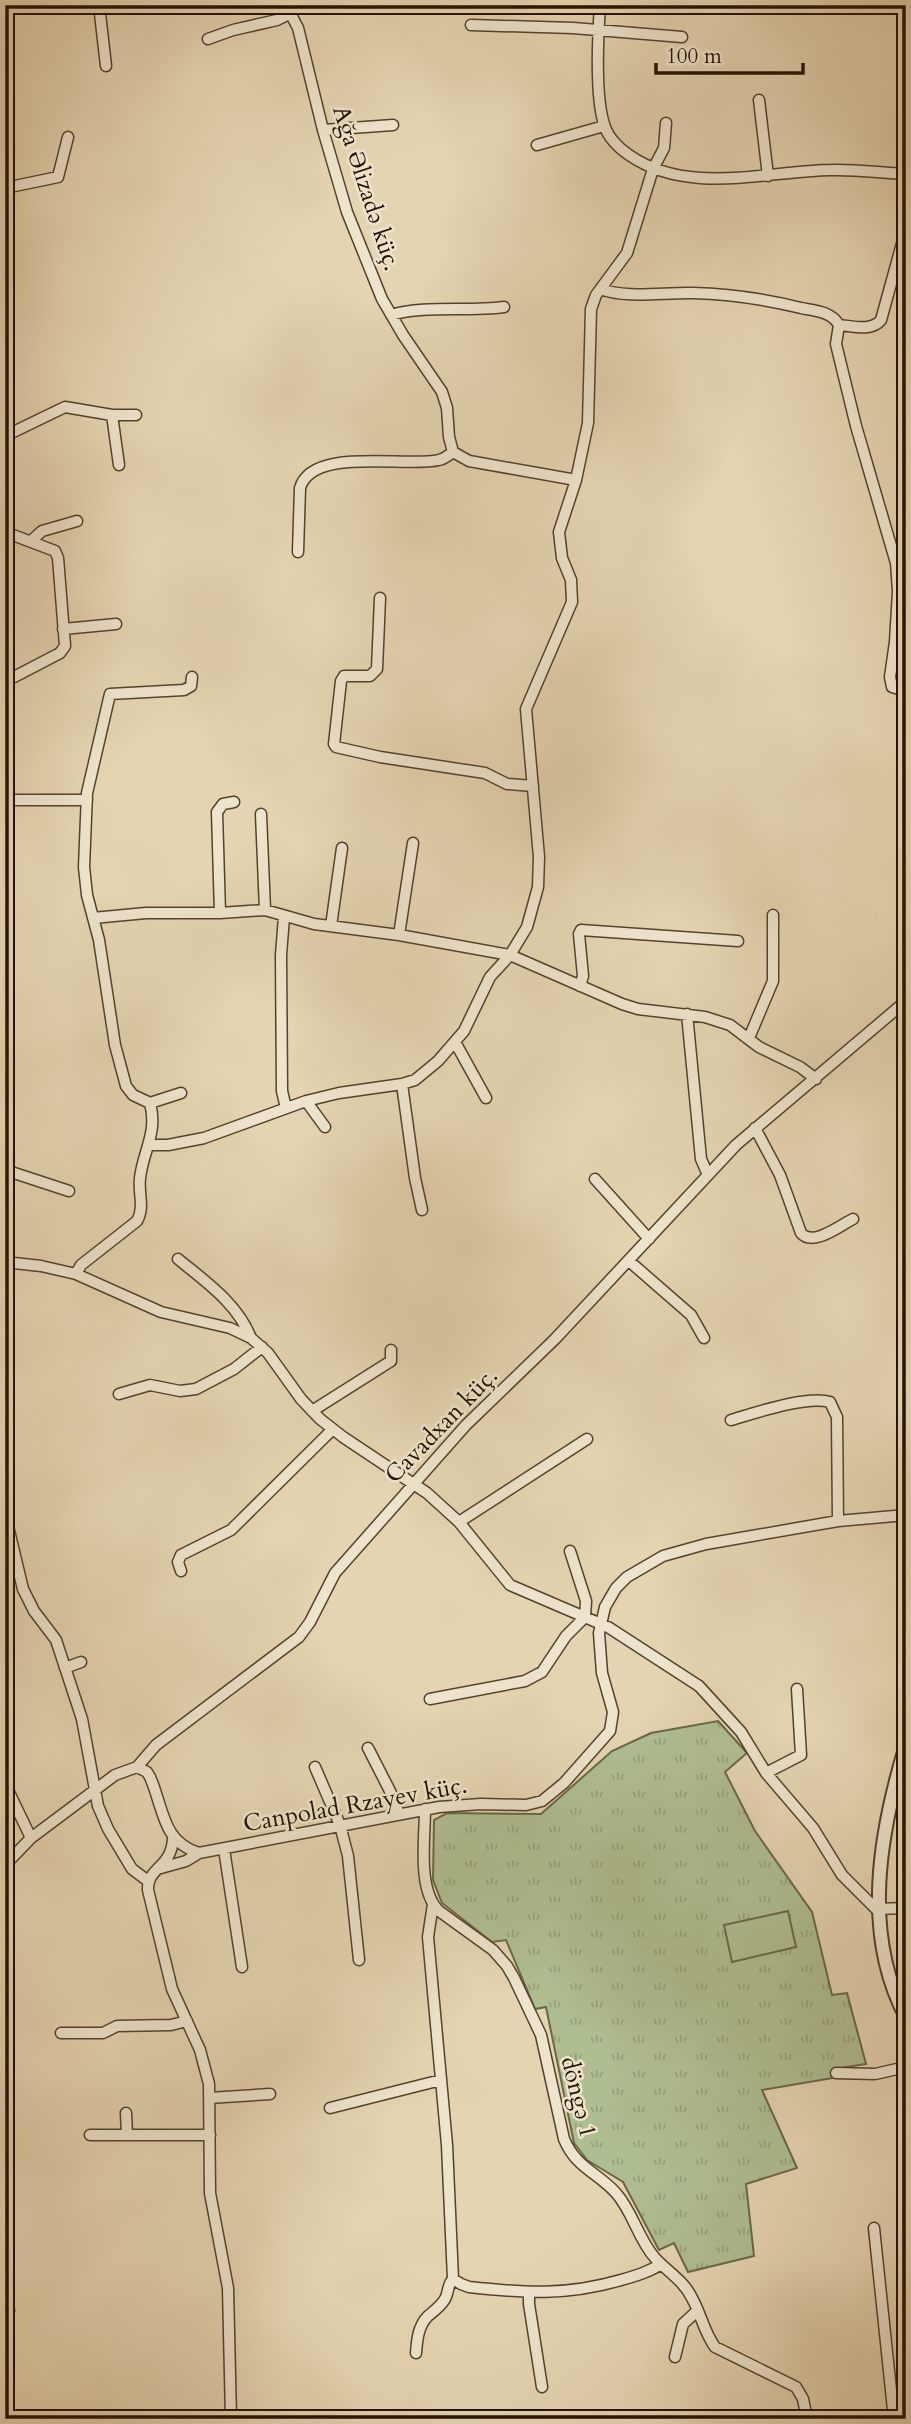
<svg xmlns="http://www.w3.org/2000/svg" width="911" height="2424" viewBox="0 0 911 2424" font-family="Cardo,serif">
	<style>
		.grass { fill: url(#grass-tufts); stroke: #696848; stroke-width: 2 }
		.garden { fill: #afbe91; stroke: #696848; stroke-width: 2 }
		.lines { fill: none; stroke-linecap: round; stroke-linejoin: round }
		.minor-casing { stroke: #54422c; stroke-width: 13 }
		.tertiary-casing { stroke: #54422c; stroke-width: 16 }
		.minor { stroke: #eee3cc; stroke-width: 10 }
		.tertiary { stroke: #eee3cc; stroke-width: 12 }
		.labels { text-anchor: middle; stroke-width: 5; stroke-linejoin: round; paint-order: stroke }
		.street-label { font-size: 24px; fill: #231200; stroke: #eee3cc }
	</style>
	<defs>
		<pattern id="grass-tufts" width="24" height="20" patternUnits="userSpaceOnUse" patternTransform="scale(1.75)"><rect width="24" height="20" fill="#afbe91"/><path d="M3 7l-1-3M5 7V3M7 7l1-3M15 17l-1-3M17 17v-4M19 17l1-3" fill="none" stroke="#96a27b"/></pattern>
	</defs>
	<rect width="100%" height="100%" fill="#e5d4b1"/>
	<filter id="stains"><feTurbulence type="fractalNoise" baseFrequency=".00286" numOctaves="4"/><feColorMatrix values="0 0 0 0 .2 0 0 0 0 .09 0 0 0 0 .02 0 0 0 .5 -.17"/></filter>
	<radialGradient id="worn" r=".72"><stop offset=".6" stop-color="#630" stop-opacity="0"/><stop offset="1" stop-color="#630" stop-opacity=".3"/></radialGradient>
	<path class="grass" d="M718,1721L747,1753L725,1772L755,1831L812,1912L832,1995L847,1993L866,2064L833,2069V2078L762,2090L797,2168L746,2184L754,2256L688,2272L674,2243L659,2250L623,2182L587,2160L574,2143L546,2007L535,2009L506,1940L492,1942L442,1903L433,1880L434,1820L447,1813L541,1814L612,1751L651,1733Z"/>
	<path class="garden" d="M788,1911L796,1947L732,1962L724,1925Z"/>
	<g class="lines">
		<g class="minor-casing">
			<path id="minor" d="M99,5L106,66
				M286,5L298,28L323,130L347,212L382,299L403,335L442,392L447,408L449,437L453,452L469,461L576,480
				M600,5C598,35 595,100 605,127C609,139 619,148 629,155C688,196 765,171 831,170C856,169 881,173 906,174
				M471,25L573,28L682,37
				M208,39L233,30L277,20L291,13
				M759,100L768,176
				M323,130L393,125
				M537,145L604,126
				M5,188L58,177L68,137
				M906,229L881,320C871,332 853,326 839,325L836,344L856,426L896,563L898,591L895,642L890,677L892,687L906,691
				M601,289C626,299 665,292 693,293C730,294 765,299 801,308C815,311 831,311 839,325
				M391,315C426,305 467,312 504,307
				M112,415L119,465
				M903,417L906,415
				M5,436L65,407L112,415H136
				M5,532L55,551L58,558L65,646L60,653L14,677
				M32,540L42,531L77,521
				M298,552L300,488C312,446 406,468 439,460C444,459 449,455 453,452
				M380,598L377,669L370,676H344L341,681L334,744L336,747L380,757L485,773L507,784L533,786
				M63,629L116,624
				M5,800H87
				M261,814L265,910
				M220,913L217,812L223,804L234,802
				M284,917L281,955L282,1091L286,1108
				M93,918L146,913H220L265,910L314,924L399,935L510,955L622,1004L638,1009L705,1017L730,1025L759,1047L800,1067L816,1079
				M331,926L342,848
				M399,935L413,843
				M580,986L583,976L579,934L581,930L738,941
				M687,1014L701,1159L708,1175
				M749,1038L773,981V915
				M455,1042L486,1098
				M402,1084L415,1178L422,1210
				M306,1101L325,1127
				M150,1103L181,1093
				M755,1128L780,1175L801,1233C813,1247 839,1226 853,1219
				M150,1145H168L204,1138L306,1101L339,1093L402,1084L415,1080L438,1061L464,1031L490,977L510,955L527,927L538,887L539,857L526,709L572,602L571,580L562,558L559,532L576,480L588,423L591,309L596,295L627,253L653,169L664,148L666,123
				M5,1170L69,1191
				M595,1179L649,1239
				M178,1259C206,1282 237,1303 251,1338
				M629,1261L691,1315L704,1338
				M5,1262L41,1266L76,1274L161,1312L230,1328L251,1338L268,1353L301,1399L320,1419L343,1437L427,1493L459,1522L510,1585L608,1627L699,1686L741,1732L766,1773L813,1828L842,1875L876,1909L906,1908
				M76,1274L81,1265L137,1221C145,1207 138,1193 140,1178C143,1151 158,1133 150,1103L133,1095L126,1086L115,1045L99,940L87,895L84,867L87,793L110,694L184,690L191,686L192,677
				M119,1394L150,1385L180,1391L196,1389L234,1369L262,1347
				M312,1411L391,1361V1350
				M731,1420C755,1413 807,1395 830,1402L837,1417L838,1521
				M5,1514L23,1589L34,1611L56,1640L82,1719L98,1806L108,1829L132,1869L148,1881
				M459,1522L587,1439
				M181,1571L178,1562L181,1555L231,1530L333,1429
				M65,1668L81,1662
				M430,1699L525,1681L542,1672L566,1636L585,1617L586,1601L570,1551
				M368,1748L391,1793L399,1814
				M137,1767L147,1772L150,1777C164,1809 162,1842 199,1853L439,1807L481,1804L526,1805L542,1801L564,1783L610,1731L613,1712L602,1673L599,1633L605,1607L616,1588L627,1577L663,1556L706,1544L838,1521L906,1515
				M315,1767L340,1825L348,1856L359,1960
				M766,1773L801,1755L797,1689
				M5,1784L31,1838
				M425,1809C425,1838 417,1890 439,1911L493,1950L507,1966L514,1978L541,2035L564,2139C576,2168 597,2172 616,2193C633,2212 638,2239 655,2258C668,2272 684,2281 692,2298C701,2314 704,2332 715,2347L796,2387L803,2399L807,2419
				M173,1839C171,1869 147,1867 148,1890L172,1989L200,2050L209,2084L210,2193L228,2288L231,2419
				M224,1849L242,1967
				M5,1865L31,1838L115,1775L137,1767L156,1745L299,1637L310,1622L335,1573L466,1425L555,1339L736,1145L906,1001
				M161,1868L186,1861L199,1853
				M433,1904L428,1937L447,2145L453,2279L461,2284L469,2287C525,2293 566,2296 621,2280C635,2276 649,2272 661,2264
				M61,2033H103L117,2026L171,2025L187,2021
				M836,2073L875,2074L906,2067
				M209,2098L270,2094
				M330,2108L441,2080
				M126,2113L127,2135
				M90,2135H210
				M874,2228L894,2419
				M529,2293V2304L542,2387
				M5,2311H9
				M416,2353C417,2340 418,2326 428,2316C434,2311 441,2306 445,2299C449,2292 447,2285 453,2279
				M675,2357L683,2324L697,2311"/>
		</g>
		<g class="tertiary-casing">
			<path id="tertiary" d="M906,1745C880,1831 861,1933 906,2017"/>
		</g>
		<use href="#minor" class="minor"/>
		<use href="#tertiary" class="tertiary"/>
	</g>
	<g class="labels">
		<g class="street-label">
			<text transform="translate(367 188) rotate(72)" y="8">Ağa Əlizadə küç.</text>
			<text transform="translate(441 1425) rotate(-46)" y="8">Cavadxan küç.</text>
			<text transform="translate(355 1804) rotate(-10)" y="8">Canpolad Rzayev küç.</text>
			<text transform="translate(579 2097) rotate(76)" y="8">döngə 1</text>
		</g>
	</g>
	<rect width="911" height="2424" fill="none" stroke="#e5d4b1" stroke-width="28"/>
	<rect x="7" y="7" width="897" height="2410" fill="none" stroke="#231200" stroke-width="3.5"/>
	<rect x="14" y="14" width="883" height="2396" fill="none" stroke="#231200" stroke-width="2"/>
	<path d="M656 63v10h147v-10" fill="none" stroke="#231200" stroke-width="3.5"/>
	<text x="666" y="63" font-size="21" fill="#231200" stroke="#eee3cc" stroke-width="5" paint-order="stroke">100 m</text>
	<rect width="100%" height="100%" filter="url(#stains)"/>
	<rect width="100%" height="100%" fill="url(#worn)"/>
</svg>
